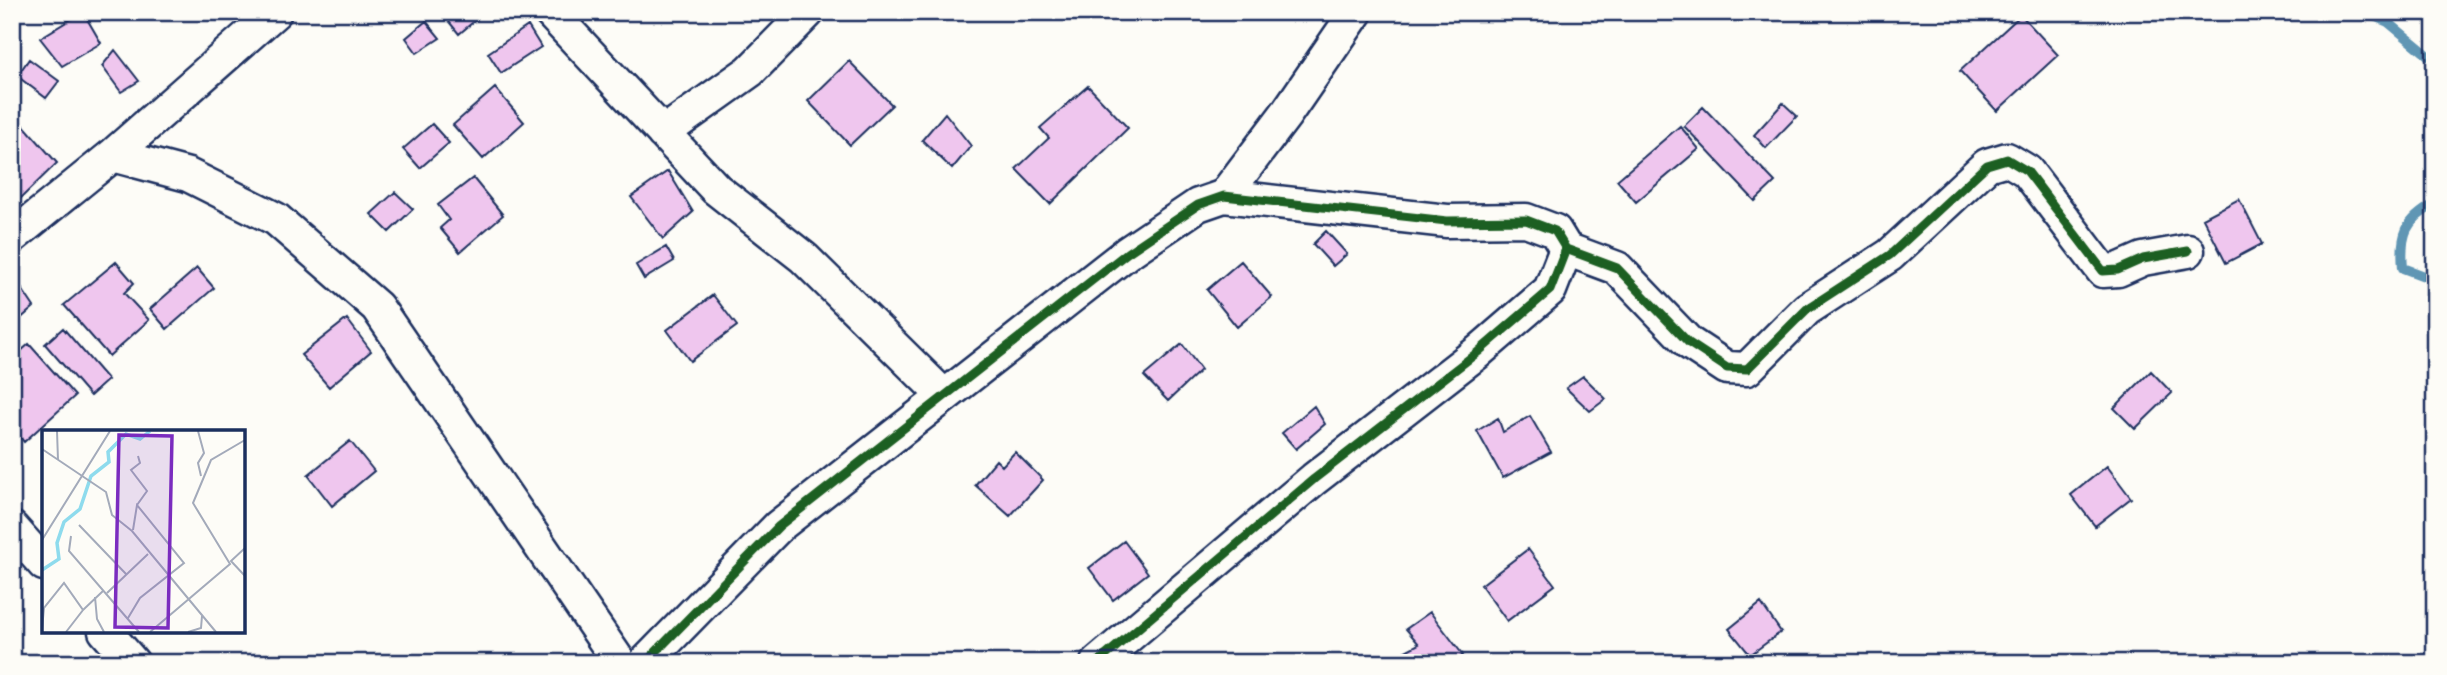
<svg xmlns="http://www.w3.org/2000/svg" width="2447" height="675" viewBox="0 0 2447 675" font-family="'Gochi Hand',sans-serif">
	<style>
		.lines { fill: none; stroke-linecap: round; stroke-linejoin: round }
		.stream { stroke: #6096b4; stroke-width: 10 }
		.building { fill: #efc6ee; stroke: #1b2f5e; stroke-width: 2 }
		.street-casing { stroke: #1b2f5e; stroke-width: 37 }
		.street { stroke: #fdfcf7; stroke-width: 32 }
		.cycleway-casing { stroke: #fdfcf7; stroke-width: 13 }
		.cycleway { stroke: #1b5e20; stroke-width: 9 }
		.inset-river { fill: none; stroke: #8edbed; stroke-width: 3.5 }
		.inset-road { fill: none; stroke: #a3aaba; stroke-width: 2 }
		.view { fill: #7b2cbf; fill-opacity: 0.15; stroke: #7b2cbf; stroke-width: 3.5 }
		.inset-edge { fill: none; stroke: #1b2f5e; stroke-width: 3.5 }
	</style>
	<rect width="100%" height="100%" fill="#fdfcf7"/>
	<filter id="ink" filterUnits="userSpaceOnUse"><feTurbulence type="fractalNoise" baseFrequency=".0143" numOctaves="2"/><feDisplacementMap in="SourceGraphic" scale="14" xChannelSelector="R" yChannelSelector="G"/><feConvolveMatrix kernelMatrix="1 2 1 2 8 2 1 2 1" color-interpolation-filters="sRGB"/></filter>
	<g filter="url(#ink)">
		<g class="lines">
			<path class="stream" d="M2364,12L2388,22L2435,61
				M2435,204C2405,220 2400,235 2403,268L2435,280"/>
		</g>
		<path class="building" d="M83,12L101,43L62,66L40,38Z
			M441,12H485L459,34Z
			M2021,15L2058,55L1997,111L1960,71Z
			M426,21L440,38L417,53L406,38Z
			M528,26L541,47L501,73L488,53Z
			M115,50L139,81L121,92L102,66Z
			M29,59L59,81L46,98L17,76Z
			M849,61L892,105L850,145L808,101Z
			M1088,86L1128,128L1050,204L1016,169L1049,138L1040,128Z
			M495,88L524,122L483,159L453,125Z
			M1783,103L1797,116L1766,148L1754,135Z
			M1703,107L1775,182L1755,201L1684,126Z
			M12,112L57,163L21,198L12,188Z
			M945,113L971,146L952,169L922,140Z
			M432,124L449,143L420,168L403,149Z
			M1680,126L1699,149L1636,202L1617,180Z
			M668,171L693,212L663,239L631,197Z
			M473,178L503,215L460,252L440,228L449,220L438,205Z
			M395,192L413,209L389,232L371,214Z
			M2239,199L2262,244L2226,263L2203,218Z
			M1326,231L1347,254L1333,266L1313,244Z
			M666,247L674,261L644,279L636,265Z
			M1241,261L1272,297L1237,327L1207,290Z
			M116,262L134,283L124,293L149,320L109,356L64,305Z
			M197,268L214,288L167,329L150,309Z
			M12,274L34,307L12,326Z
			M713,295L737,326L690,361L667,330Z
			M347,319L371,351L329,387L301,355Z
			M63,328L108,380L90,396L45,344Z
			M29,344L75,396L24,442L12,428V359Z
			M1182,344L1201,370L1168,401L1144,376Z
			M2151,371L2172,393L2135,429L2114,408Z
			M1583,376L1606,399L1590,411L1566,388Z
			M1314,406L1325,424L1296,449L1282,433Z
			M1530,416L1551,452L1503,478L1477,431L1498,418L1503,432Z
			M350,441L374,471L332,506L308,475Z
			M1015,452L1043,480L1010,516L975,485L996,460L1002,466Z
			M2107,466L2131,498L2095,526L2071,495Z
			M1124,541L1148,573L1113,600L1089,568Z
			M1528,549L1555,585L1507,621L1481,585Z
			M1761,603L1781,632L1750,655L1729,629Z
			M1430,612L1463,655L1453,663H1403L1398,655L1419,644L1406,629Z"/>
		<g class="lines">
			<g class="street-casing">
				<path id="street" d="M550,12L716,189L804,258L943,395
					M663,133L750,71L808,12
					M113,155L188,175L276,219L377,307L620,663
					M1224,196L1286,114L1356,12
					M12,237L113,155L275,12
					M1566,249L1617,268L1689,343L1727,368L1747,369L1807,309L1890,255L1987,165L2007,159L2027,171L2103,271L2118,270L2143,259L2188,251
					M12,528L44,564
					M105,631L133,663
					M645,663L779,526L1127,253L1198,205L1224,196L1447,221L1526,220L1555,231L1566,249L1550,290L1478,352L1314,479L1097,663"/>
			</g>
			<use href="#street" class="street"/>
			<g class="cycleway-casing">
				<path id="cycleway" d="M1566,249L1617,268L1689,343L1727,368L1747,369L1807,309L1890,255L1987,165L2007,159L2027,171L2103,271L2118,270L2143,259L2188,251
					M645,663L779,526L1127,253L1198,205L1224,196L1447,221L1526,220L1555,231L1566,249L1550,290L1478,352L1314,479L1097,663"/>
			</g>
			<use href="#cycleway" class="cycleway"/>
		</g>
	</g>
	<g transform="translate(42 430)">
		<rect width="203" height="203" fill="#fdfcf7"/>
		<path class="inset-river" d="M0,140L17,129L15,113L22,92L38,79L49,46L67,32L66,22L84,4L98,9L108,1"/>
		<path class="inset-road" d="M15,1L16,30M156,1L162,23L156,33L159,46M0,19L64,62L70,85L90,101L174,202M95,75L105,61L89,40L98,33L96,26M37,95L85,145M29,106L27,121L97,202M0,110L68,1M203,118L189,131L203,146M65,163L106,124M53,167L55,189L62,202M41,180L61,161M86,188L98,168L142,133L95,75L91,100M0,199L2,178L22,153L41,180L24,202M108,202L188,134L151,73L169,30L203,10M146,202L159,198L160,186"/>
		<path class="view" d="M77,5L130,6L126,198L73,197Z"/>
		<rect width="203" height="203" class="inset-edge"/>
	</g>
	<rect width="2447" height="675" fill="none" stroke="#fdfcf7" stroke-width="42"/>
	<rect x="21" y="21" width="2405" height="633" fill="none" stroke="#1b2f5e" stroke-width="2.5" filter="url(#ink)"/>
</svg>
